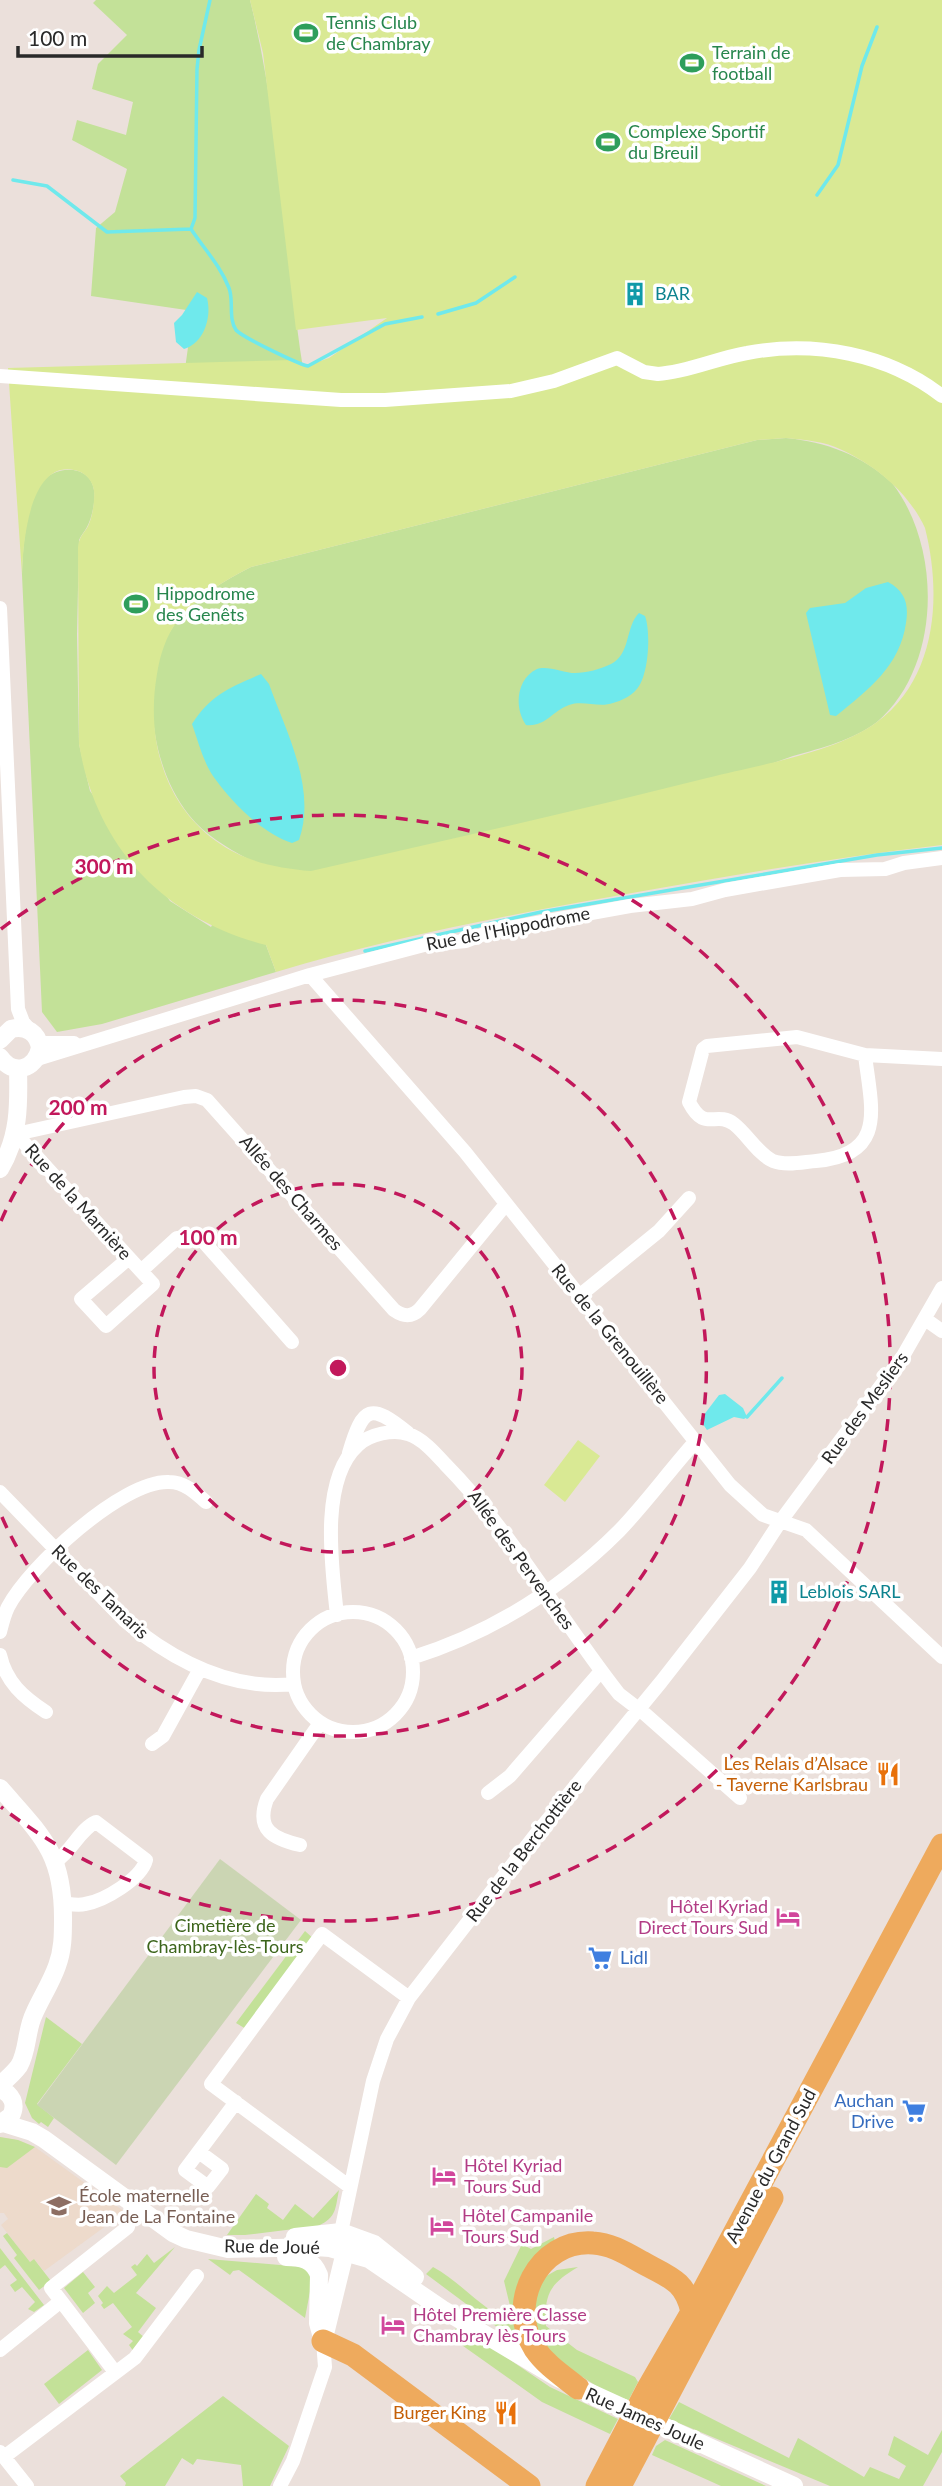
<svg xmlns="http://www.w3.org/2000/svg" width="942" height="2486" viewBox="0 0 942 2486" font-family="Lato,sans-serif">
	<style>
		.education { fill: #eddacb }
		.green { fill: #c3e198 }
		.cemetery { fill: #cbd5b3 }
		.pitch { fill: #d9e994; fill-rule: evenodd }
		.water { fill: #6fe9ec }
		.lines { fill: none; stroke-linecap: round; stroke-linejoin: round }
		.stream { stroke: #6fe9ec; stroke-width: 3.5 }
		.minor { stroke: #fff; stroke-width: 14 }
		.tertiary { stroke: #fff; stroke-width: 18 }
		.primary { stroke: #eeaa5d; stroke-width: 23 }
		.ring { fill: none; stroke: #c2185b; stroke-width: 3.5; stroke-dasharray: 12 9 }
		.labels { text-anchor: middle; stroke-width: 7; stroke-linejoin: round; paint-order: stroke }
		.leisure-label { font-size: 18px; fill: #27864d; stroke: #fff; text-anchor: start }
		.culture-label { font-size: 18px; fill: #0d838f; stroke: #fff; text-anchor: start }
		.street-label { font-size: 18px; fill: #292929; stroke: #fff }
		.food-label { font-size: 18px; fill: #c56008; stroke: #fff; text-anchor: end }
		.hotel-label { font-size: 18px; fill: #b23c85; stroke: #fff; text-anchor: start }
		.park-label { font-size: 18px; fill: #3c651b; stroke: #fff }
		.shop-label { font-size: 18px; fill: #366cbe; stroke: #fff; text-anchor: start }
		.education-label { font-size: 18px; fill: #785e54; stroke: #fff; text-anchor: start }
		.centre { fill: #c2185b; stroke: #fff; stroke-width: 3.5 }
		.ring-label { font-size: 21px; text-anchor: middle; font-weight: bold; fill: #c2185b; stroke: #fff; stroke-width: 7; stroke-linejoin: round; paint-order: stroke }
	</style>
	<rect width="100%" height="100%" fill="#ebe0db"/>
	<path class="education" d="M0,2137L18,2140L35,2147L125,2212L44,2271L34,2259L30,2262L1,2225L8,2219L4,2213H0Z"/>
	<path class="green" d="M96,0H250C281,124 284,255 305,381L185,369L193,311L91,296L96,228L115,212L127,169L72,140L77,120L126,135L133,102L92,89L98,64L127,35L93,3Z
		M786,438C826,442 862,455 892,483C942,547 942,666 877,722C853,740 822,748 793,756L266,945L276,972L102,1024L57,1032L42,1012L22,575C23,545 25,512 40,485C52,465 90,463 94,490C96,499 92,518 87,527C85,531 81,535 79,540L77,635L79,744L90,791L170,901L211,927L248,859C226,847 205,835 189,815C149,765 137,672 178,620C198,596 224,581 251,567L757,440Z
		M305,1931L314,1939L246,2029L236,2023Z
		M46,2017L82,2044L37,2104L54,2118L48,2127L41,2122L39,2124L32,2118L25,2103Z
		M0,2137L18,2140L35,2147L7,2168L0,2167Z
		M339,2190C335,2209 337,2217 318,2226L245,2235H227L256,2194L269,2204L267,2208L283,2220L295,2204L313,2218Z
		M7,2233L30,2262L34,2259L51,2281L39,2290L14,2258L17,2255L3,2236Z
		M554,2237L556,2246L520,2335L513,2339L426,2274L433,2267C457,2280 476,2302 499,2316L510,2306L504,2281L522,2244L531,2249Z
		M175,2247L136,2293L156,2308L138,2332L145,2338L134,2352L129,2345L133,2341L123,2334L132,2327L113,2303L104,2309L101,2305L103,2303L98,2296L107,2286L114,2293L137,2275L131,2267L135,2264L137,2266L147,2254L154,2263Z
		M0,2248L44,2305L34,2312L28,2309L35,2302L22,2287L15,2292L10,2285L17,2280L5,2265L0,2269Z
		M208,2259L303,2267L309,2271L312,2281L305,2318L239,2270L233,2271L230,2275Z
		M578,2267C550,2284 544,2293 546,2326L577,2350L635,2377L638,2382L626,2405L542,2351L530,2327L539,2280L557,2270Z
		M83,2272L95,2287L88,2293L95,2303L83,2313L64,2288Z
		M459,2325L550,2387L618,2419L610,2434L542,2402L449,2336Z
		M88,2350L102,2370L59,2404L44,2384Z
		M223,2396L289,2446L270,2486H243L241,2465L197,2459L193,2465L182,2458L165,2486H125L126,2483L120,2476Z
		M679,2402L789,2458L798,2438L864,2477L870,2467L899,2479L906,2466L888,2455L894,2436L928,2455L942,2430V2452L923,2486H830L669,2419Z
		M665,2440L766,2486H721L652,2455L656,2446Z"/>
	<path class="cemetery" d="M220,1859L301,1920L116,2165L37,2105Z"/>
	<path class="pitch" d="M250,0H942V845C844,856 746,873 649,890C524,912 398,935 276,972L266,945C165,919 96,848 79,744L78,547C79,538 82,535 87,528C92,520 95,501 94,491C93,482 87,474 78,471C29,456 23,544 22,575L8,368L294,360L306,366L329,358L387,318L296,330L263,53ZM786,438C805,440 824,441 842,450C876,466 909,493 925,528C942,595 937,678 877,722C835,753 758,765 707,778C576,811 444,841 311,871C277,868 245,862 216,841C163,803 146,736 157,674C160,655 166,636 178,620C198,596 224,581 251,567L757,440Z
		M578,1440L600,1456L565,1502L544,1485Z"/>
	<path class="water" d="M197,292L207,298C212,317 204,343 184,349L176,342L174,323L182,315Z
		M888,582C905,591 909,604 906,623C900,666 868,690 836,716L830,715L806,613L810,608L845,603L866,588Z
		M639,613L645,616C651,632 649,677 636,690C631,696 621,701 613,703C599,708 583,700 569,705C552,711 546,727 526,725C514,708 516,679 537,669C547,665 564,673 575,673C586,673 601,669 611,664C631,654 625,627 639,613Z
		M261,674L269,684C286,732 317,788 299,840L292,843C262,833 231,802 213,776C203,761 198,741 192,724C210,695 231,687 261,674Z
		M725,1394L743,1408L747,1417L744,1419L734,1417L707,1430L700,1420L719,1395Z"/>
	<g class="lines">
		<path class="stream" d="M210,0L199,50L197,69L195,218L191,229C204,249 220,265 229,288C234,301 228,318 236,330C242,337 298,364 308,366L385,324L422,317
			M13,180L47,186L107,232L191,229
			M817,195L838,165L862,66L877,27
			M438,314L476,303L515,277
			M365,951L541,912L877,855L942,848
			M747,1417L782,1378"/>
		<path class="minor" d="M0,376L341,400H385L511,391L554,381L617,358L644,372L658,374C688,372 717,358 747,353C815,340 888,354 942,396
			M0,608L18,1009L23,1022L30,1030
			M310,975L465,1152L730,1485L763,1515L806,1530L942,1657
			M39,1043H74
			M865,1055C871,1107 888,1155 816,1161C803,1162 786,1166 773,1161C758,1154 747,1134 734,1124C715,1110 705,1133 689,1102L703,1049L707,1046L797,1037L865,1055L942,1059
			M37,1059L310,975L424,945L466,941L492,931L630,906L692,899L725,890L840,870L885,869L904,863L942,858
			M16,1134L184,1097L196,1096L207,1100L394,1310C404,1317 412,1317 420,1309L506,1204
			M16,1134L141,1271L177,1238H198L203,1241L292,1342
			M129,1258L81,1299L106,1326L153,1284L141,1271
			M579,1296L659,1231L689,1198
			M925,1319L942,1331
			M349,1453C363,1405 371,1403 408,1433
			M0,1492L124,1620C172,1660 231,1691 294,1684
			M293 1672a60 60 0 1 1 120 0a60 60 0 1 1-120 0Z
			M337,1615C332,1568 319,1480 358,1445C370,1434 393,1429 408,1434C422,1438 436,1454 445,1464C513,1533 559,1618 619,1694L645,1714L740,1798
			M0,1632C2,1624 4,1615 8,1607C29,1567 122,1480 169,1482C184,1482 195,1492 206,1502
			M0,1655C6,1682 23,1697 46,1712
			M411,1658C491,1633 560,1590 619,1531C646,1503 669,1471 695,1442
			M152,1744L163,1736L200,1669
			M488,1793L510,1776L601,1671
			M300,1845C274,1839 255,1830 267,1799L320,1723
			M56,1861C72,1851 80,1829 96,1822L146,1860C141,1879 104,1901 85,1904C78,1906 70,1904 63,1903
			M199,2152L222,2169L208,2187L185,2170L236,2102
			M350,2187L211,2084L322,1934L409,1998
			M341,2232L373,2081L387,2039L409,1998L536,1834L661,1682L750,1568L780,1522L903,1356L942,1288
			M61,2301L115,2372
			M0,2350L61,2301L51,2288L128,2227
			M0,2452L27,2486
			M4,2457L135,2358L197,2276
			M280,2486L293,2461L325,2367L323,2341"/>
		<path class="tertiary" d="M0,1040L11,1029C26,1025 38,1033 40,1048C35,1070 13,1076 0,1057
			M0,1169C19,1137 19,1106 18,1069
			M0,1788C41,1835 63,1852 63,1918C63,1935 63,1950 57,1966C51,1983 41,1998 34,2014C26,2030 28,2051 19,2066C14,2073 7,2079 0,2085
			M0,2089C12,2094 17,2104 11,2116L0,2124
			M3,2123L32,2132L44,2139L173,2233L186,2239L228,2249L316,2247L330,2248L369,2259L442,2309L558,2378L794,2486
			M295,2237L341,2232L374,2244L415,2277
			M286,2257C301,2257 313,2259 319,2275L318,2323L323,2341
			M324,2338L345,2252L343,2243"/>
		<path class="primary" d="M323,2341L353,2355L529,2486
			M578,2388C563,2376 546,2365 535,2349C506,2304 538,2239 593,2243C613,2244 630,2256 647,2265C672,2278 686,2283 692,2312
			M597,2486L647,2390L692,2312L942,1845
			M620,2486L772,2198"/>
	</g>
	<g class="ring">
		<circle cx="338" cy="1368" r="184"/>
		<path d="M1 1221A368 368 0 1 1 1 1515"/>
		<path d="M1 929A553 553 0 1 1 1 1807"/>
	</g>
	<defs>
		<g id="stadium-bare" transform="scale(1.89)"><path d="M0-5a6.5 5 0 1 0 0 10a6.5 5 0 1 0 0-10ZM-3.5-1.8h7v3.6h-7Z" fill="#2e9e5b" stroke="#fff" stroke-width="2.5" paint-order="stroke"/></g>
		<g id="building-bare" transform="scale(1.89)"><path d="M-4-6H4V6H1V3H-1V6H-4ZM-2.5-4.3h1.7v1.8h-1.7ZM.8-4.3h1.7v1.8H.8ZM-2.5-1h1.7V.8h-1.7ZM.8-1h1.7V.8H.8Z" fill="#0f9aa8" stroke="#fff" stroke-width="2.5" paint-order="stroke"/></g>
		<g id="restaurant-bare" transform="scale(1.89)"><path d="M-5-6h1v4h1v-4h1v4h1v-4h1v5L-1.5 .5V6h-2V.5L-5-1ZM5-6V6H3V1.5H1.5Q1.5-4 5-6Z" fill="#e8710a" stroke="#fff" stroke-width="2.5" paint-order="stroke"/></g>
		<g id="hotel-bare" transform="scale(1.89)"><path d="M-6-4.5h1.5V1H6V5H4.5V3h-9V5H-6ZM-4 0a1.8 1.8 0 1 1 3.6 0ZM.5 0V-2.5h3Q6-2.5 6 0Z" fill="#d1479c" stroke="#fff" stroke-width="2.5" paint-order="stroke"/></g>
		<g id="supermarket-bare" transform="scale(1.89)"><path d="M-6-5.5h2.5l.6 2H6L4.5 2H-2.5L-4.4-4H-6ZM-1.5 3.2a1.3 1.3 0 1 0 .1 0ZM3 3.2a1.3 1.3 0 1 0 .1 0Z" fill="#3f7fe0" stroke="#fff" stroke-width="2.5" paint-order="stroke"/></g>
		<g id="school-bare" transform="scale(1.89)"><path d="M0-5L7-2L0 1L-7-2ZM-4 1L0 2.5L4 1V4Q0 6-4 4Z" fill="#8d6e63" stroke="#fff" stroke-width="2.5" paint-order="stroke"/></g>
	</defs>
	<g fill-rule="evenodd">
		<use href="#stadium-bare" x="306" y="33"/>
		<use href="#stadium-bare" x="692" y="63"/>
		<use href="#stadium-bare" x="608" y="142"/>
		<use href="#building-bare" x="635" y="294"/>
		<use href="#stadium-bare" x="136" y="604"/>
		<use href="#building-bare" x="779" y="1592"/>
		<use href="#restaurant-bare" x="888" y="1774"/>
		<use href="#hotel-bare" x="788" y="1917"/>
		<use href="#supermarket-bare" x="600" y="1958"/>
		<use href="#supermarket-bare" x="914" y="2111"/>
		<use href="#hotel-bare" x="444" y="2176"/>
		<use href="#school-bare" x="59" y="2206"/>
		<use href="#hotel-bare" x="442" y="2226"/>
		<use href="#hotel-bare" x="393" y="2325"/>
		<use href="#restaurant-bare" x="506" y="2413"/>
	</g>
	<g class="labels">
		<g class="leisure-label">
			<text x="326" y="29">Tennis Club<tspan x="326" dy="21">de Chambray</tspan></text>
			<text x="712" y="59">Terrain de<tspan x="712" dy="21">football</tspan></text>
			<text x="628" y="138">Complexe Sportif<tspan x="628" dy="21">du Breuil</tspan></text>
			<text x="156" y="600">Hippodrome<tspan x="156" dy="21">des Genêts</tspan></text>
		</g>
		<g class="culture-label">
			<text x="655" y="300">BAR</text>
			<text x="799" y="1598">Leblois SARL</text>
		</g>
		<g class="street-label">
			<text transform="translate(508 929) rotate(-11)" y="6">Rue de l'Hippodrome</text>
			<text transform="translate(291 1193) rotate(49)" y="6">Allée des Charmes</text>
			<text transform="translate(78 1202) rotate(48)" y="6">Rue de la Marnière</text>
			<text transform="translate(610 1334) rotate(51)" y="6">Rue de la Grenouillère</text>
			<text transform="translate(865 1408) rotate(-54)" y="6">Rue des Mesliers</text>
			<text transform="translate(521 1560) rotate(54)" y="6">Allée des Pervenches</text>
			<text transform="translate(100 1592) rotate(44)" y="6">Rue des Tamaris</text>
			<text transform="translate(524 1851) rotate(-52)" y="6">Rue de la Berchottière</text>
			<text transform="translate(771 2166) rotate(-62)" y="6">Avenue du Grand Sud</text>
			<text transform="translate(272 2247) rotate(1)" y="6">Rue de Joué</text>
			<text transform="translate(645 2419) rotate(24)" y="6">Rue James Joule</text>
		</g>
		<g class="food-label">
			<text x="868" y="1770">Les Relais d’Alsace<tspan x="868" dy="21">- Taverne Karlsbrau</tspan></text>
			<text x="486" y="2419">Burger King</text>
		</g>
		<g class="hotel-label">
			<text x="768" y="1913" text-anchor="end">Hôtel Kyriad<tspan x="768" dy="21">Direct Tours Sud</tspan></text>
			<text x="464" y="2172">Hôtel Kyriad<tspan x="464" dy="21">Tours Sud</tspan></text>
			<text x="462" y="2222">Hôtel Campanile<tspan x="462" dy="21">Tours Sud</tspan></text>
			<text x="413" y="2321">Hôtel Première Classe<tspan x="413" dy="21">Chambray lès Tours</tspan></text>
		</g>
		<g class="park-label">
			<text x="225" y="1932">Cimetière de<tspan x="225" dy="21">Chambray-lès-Tours</tspan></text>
		</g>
		<g class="shop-label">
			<text x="620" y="1964">Lidl</text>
			<text x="894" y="2107" text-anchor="end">Auchan<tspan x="894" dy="21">Drive</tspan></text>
		</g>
		<g class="education-label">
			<text x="79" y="2202">École maternelle<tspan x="79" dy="21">Jean de La Fontaine</tspan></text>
		</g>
	</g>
	<circle cx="338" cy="1368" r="10" class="centre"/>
	<g class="ring-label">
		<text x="104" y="874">300 m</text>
		<text x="78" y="1115">200 m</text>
		<text x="208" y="1245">100 m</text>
	</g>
	<path d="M18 46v10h184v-10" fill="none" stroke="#292929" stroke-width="3.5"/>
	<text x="28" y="46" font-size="21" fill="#292929" stroke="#ffffff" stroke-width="5" paint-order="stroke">100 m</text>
</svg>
